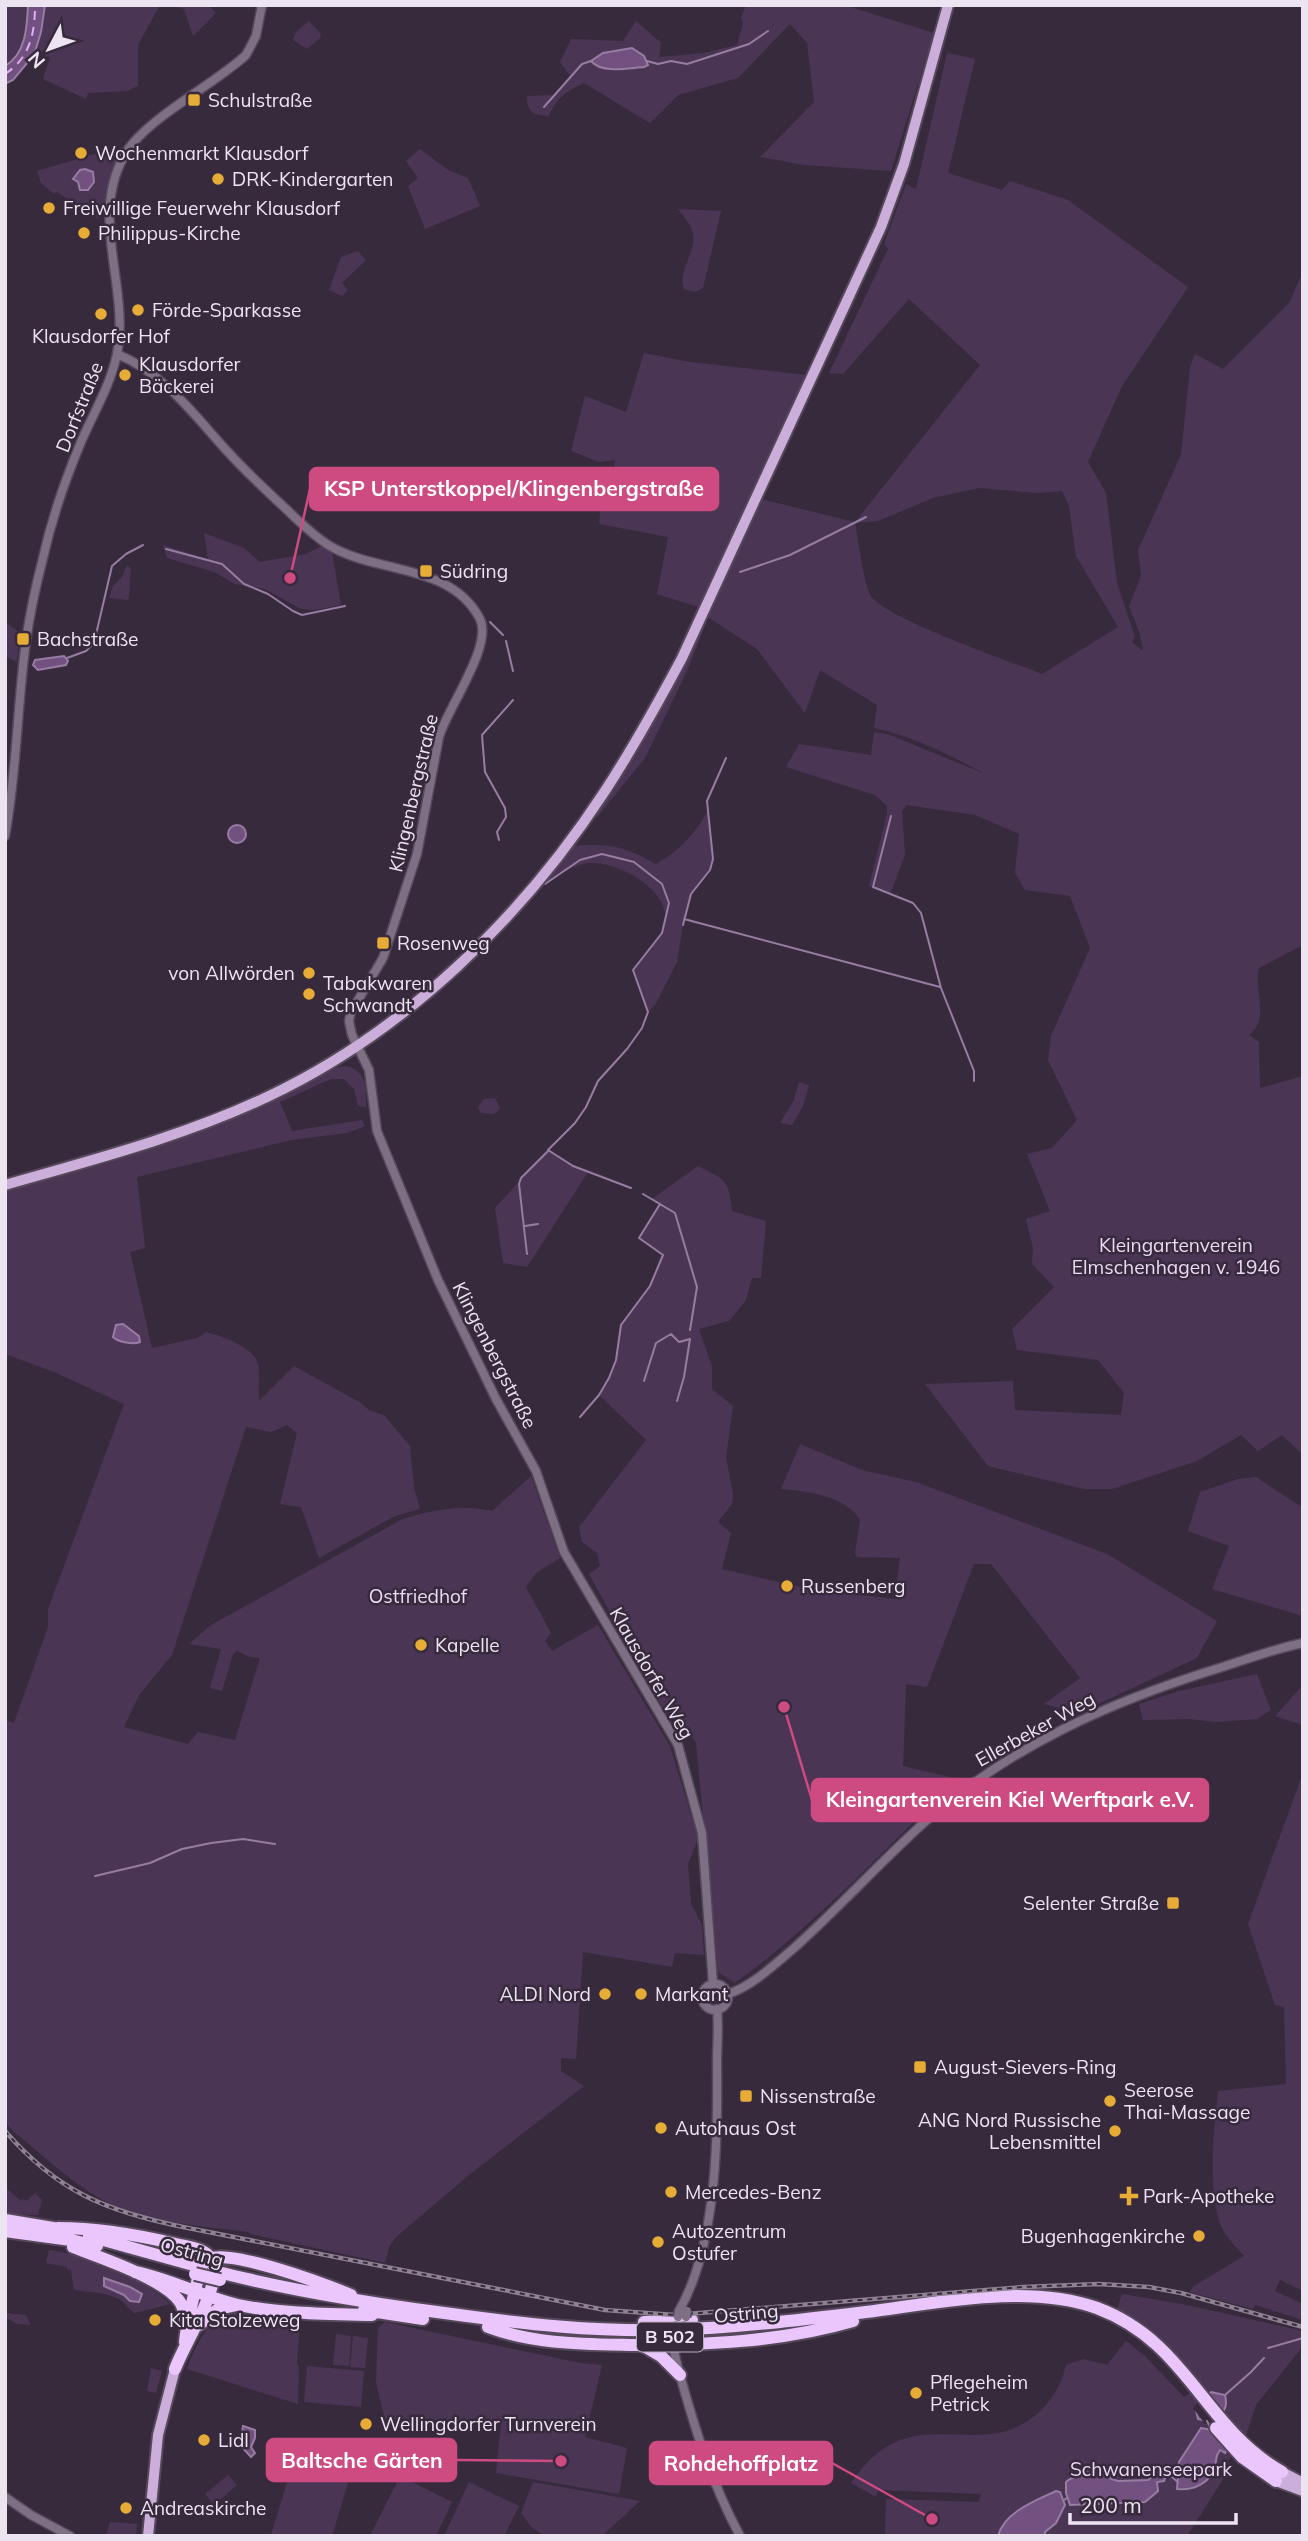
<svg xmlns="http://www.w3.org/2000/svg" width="1308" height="2541" viewBox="0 0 1308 2541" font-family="Mulish,sans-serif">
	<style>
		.green { fill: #4b3555; fill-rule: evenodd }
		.water { fill: #725180; stroke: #977da2; stroke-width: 2 }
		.pier { fill: #382a3d }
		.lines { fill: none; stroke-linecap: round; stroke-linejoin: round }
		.stream { stroke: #977da2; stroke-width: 2 }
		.ferry { stroke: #e0adf6; stroke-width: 2; stroke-dasharray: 9 7; stroke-linecap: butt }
		.minor-casing { stroke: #55485a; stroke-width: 11 }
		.major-casing { stroke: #55485a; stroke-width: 14 }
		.highway-casing { stroke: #55485a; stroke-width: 16 }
		.minor { stroke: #7e6f85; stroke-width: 8 }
		.major { stroke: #ccaeda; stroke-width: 10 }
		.highway { stroke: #ebc6fc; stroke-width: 12 }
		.rail-casing { stroke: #8e8292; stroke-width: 4.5 }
		.rail { stroke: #382a3d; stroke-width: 2; stroke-dasharray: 5; stroke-linecap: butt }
		.minor-bridge-casing { stroke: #55485a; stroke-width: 11; stroke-linecap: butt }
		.highway-bridge-casing { stroke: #55485a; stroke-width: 16; stroke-linecap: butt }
		.minor-bridge { stroke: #7e6f85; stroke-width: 8 }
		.highway-bridge { stroke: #ebc6fc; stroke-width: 12 }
		.poi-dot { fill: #e6ac36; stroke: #382a3d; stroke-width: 2.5 }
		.labels { text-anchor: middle; stroke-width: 5; stroke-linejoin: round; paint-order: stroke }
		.shield { fill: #382a3d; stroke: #b7acbb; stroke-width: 2 }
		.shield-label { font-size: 18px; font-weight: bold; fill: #ede4f1 }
		.poi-label { font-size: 19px; fill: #ede4f1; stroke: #382a3d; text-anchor: start }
		.street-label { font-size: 19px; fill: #ede4f1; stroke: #382a3d }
		.park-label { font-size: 19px; fill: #ecd8f5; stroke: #382a3d }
		.leader { fill: none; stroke: #cd4b80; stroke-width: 2.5 }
		.callout-dot { fill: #cd4b80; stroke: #382a3d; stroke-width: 2.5 }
		.callout { fill: #cd4b80; stroke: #cd4b80; stroke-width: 2.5 }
		.callout-label { font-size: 21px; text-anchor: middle; font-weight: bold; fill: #fff }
	</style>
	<rect width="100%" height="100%" fill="#382a3d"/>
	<path class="green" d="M5,5H28C27,27 26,54 5,66Z
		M45,5H160L138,45V86L127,91L88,93L86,99L43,79L50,57L34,55L41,32Z
		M171,5H208L216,13L193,36L184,9Z
		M746,5H844L934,33L891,171L804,165L760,157L814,102L807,43L790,24L738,78L678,95L650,123L584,83C567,91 556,98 549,116C533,115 527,113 527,96L553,95L571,77L560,62L571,39L623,41L636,21L661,43L659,57L704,53L737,45L743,23L741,18Z
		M309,21L321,34L320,38L307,49L293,40L296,32Z
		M947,53L975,59L948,173L1002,190L1010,181L1068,200L1188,287L1122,386L1088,462L1106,493L1117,583L1135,637L1132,642L1143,651L1140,634L1129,606L1141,576L1138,550L1181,455L1190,367L1195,354L1223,369L1289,303L1301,276L1303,256V945L1259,968C1253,991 1271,1018 1249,1035L1259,1042L1260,1088L1303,1076V1455L1282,1435L1258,1451L1241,1435L1197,1461L1112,1489H1084L988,1466L925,1384L1013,1381L1015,1410L1121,1415L1124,1393L1098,1360L1017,1350L1012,1329L1054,1287L1032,1264L1033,1248L1026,1219L1050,1211L1027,1154L1052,1148L1077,1120L1048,1060L1051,1036L1090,948L1070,896L1025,890L1015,873L1019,834L975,815L907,805L902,811L905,855L890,894L869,886L887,814V806L875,795L786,767L799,744L871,755L874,732L890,735L985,774C950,755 913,736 874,728L877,705L820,670L805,713L757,649L706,616L761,499L855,522L980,365L909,299L843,374L829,373L888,249L884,244L906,184L916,189ZM979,488L1038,493L1062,491L1069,506L1076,556L1118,627L1042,674C1010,661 888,620 871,596C864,585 858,539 855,523L878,521L933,498Z
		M420,149L448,170L468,178L480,206L425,229L408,186L418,178L406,161Z
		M108,150L114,151L119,159L106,194L103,214L99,219L94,217L57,192L54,194L41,183L37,171Z
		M678,209L721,211L703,288L695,292L684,289C677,270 697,253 693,233C692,225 683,216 678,209Z
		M358,251L366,260L342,283L348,290L342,296L329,290L341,257Z
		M644,353L690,362L806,375L698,607L657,594L668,537L599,524L605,472L614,467L615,460L599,462L571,451L585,396L626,412Z
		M204,533L244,548L260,562L306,554L323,545L332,552L341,605L315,610L301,609L265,589L235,584L214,572L167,558L163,545L208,559Z
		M127,565L131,569C129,580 131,589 128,600L109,598L113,586L122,577Z
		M5,622L20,633L17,662L5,656Z
		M702,623H706L687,671L645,758L598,816L591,819Z
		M708,811L713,859L710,870L691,894L683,925L677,962L655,1005L648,1012L633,970C644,955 662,939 665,920C669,888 616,861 589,863C576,864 556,876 545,884L551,871L572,846C610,843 623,846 656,864C680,850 694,835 708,811Z
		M346,1066C368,1072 366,1088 366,1107L358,1106L354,1089L344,1079H331L280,1102L292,1131L362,1120L365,1126L347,1133L291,1140L137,1177L145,1248L130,1252L152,1348L197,1338L206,1332C215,1334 223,1337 232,1341C266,1357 258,1367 259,1401L294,1366L361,1403L369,1410L385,1416L410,1446L414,1488L420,1509L395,1516L319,1558L301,1507L280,1504L297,1433L287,1425L271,1432L246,1427L172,1655L139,1695L124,1727L188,1744L198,1732L235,1740L260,1658L250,1657L237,1651L233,1654L222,1691L210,1688L221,1649L189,1644L211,1625L401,1520C429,1510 463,1504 492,1511L531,1476L560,1558L536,1573L526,1587L551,1633L545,1641L552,1651L598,1625L670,1746L698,1838L688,1864L691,1904L702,1925L704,1955L675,1953L672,1967L583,1952L576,2059L561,2058V2071L584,2086L469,2175L396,2237L389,2247L385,2263L250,2234L248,2232C209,2227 145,2222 110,2204C75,2186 44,2156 14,2132L5,2122V1720L14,1723L48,1627V1609L124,1404L54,1372L5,1354V1192L152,1146L278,1097L338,1067Z
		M799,1082L809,1085L803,1106L792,1125L780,1123L794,1100Z
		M495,1098L500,1108L494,1114L481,1113L478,1107L484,1099Z
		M548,1150L573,1166L588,1172L527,1267L503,1263L495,1208Z
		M698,1166C725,1180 729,1179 732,1211L766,1221L761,1278H752L746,1300L729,1321L699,1329L712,1366V1389L733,1406L726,1457L733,1494L732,1504L718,1522L731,1533L722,1569L809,1589L895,1599L900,1558L857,1557L855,1553L860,1520C846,1496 807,1491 781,1489L800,1444L862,1470L916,1482L1107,1554L1217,1621L1197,1658L1079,1713L1044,1704L1080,1678L991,1564H974L927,1687L906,1684L903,1766L958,1779C885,1848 817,1924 735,1983L718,1972L696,1743L685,1726L664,1710L589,1574L600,1566L597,1553L582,1542L579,1527L646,1440L599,1395L616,1360L621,1325L650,1286L663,1256L639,1238L659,1204L652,1199Z
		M1256,1477L1303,1508V1616L1212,1589L1229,1546L1188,1531L1200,1492L1238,1479Z
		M1257,1674L1271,1710L1257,1719L1218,1722L1188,1719L1143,1720L1139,1704L1179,1691Z
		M1303,1685V1725L1275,1716Z
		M1303,1773V2291L1280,2280L1275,2291L1303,2304V2320L1255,2305L1253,2309L1189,2292L1194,2286L1244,2256C1238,2249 1231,2242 1226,2235C1205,2203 1214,2128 1218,2091L1286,2084L1284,2007L1275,2005L1248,1924Z
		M5,2187L21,2201L24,2199L27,2201L35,2193L42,2200L38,2215L5,2214Z
		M49,2250C79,2253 149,2281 170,2304L135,2313C127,2309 125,2302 119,2299C106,2292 88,2292 74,2290L71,2270L67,2269V2267L46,2263Z
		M1122,2294L1182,2304L1303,2331V2346L1256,2405L1245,2438L1228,2461L1231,2467L1187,2536H885L886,2499L979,2502L981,2494L878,2490L876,2497L851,2483C866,2461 883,2444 910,2437C937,2431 964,2437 991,2434C1029,2430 1058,2401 1066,2365L1083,2359L1107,2365L1126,2341L1145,2356L1184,2397L1201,2385C1179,2352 1150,2330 1117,2309Z
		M233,2312L300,2321L297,2363L299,2368L298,2404L187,2369C197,2343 205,2322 233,2312Z
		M5,2313L26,2315L31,2325L17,2324L5,2317Z
		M385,2322L580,2363L602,2365L585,2437L627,2448L619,2494L496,2473L501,2424L385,2420L376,2382L378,2328Z
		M336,2334L351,2336L349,2366L333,2365Z
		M353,2336L368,2338L365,2368L350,2367Z
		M307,2366L364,2371L361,2407L304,2402Z
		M151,2368L162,2371L156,2393L147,2391Z
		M296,2453L352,2470L332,2536L271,2535Z
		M228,2475L237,2485L214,2505L205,2494Z
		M400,2476L452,2502L436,2536H370Z
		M469,2482L519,2506L504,2536H444Z
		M533,2482L640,2501L602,2536H545L531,2527L521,2513Z
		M110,2522L137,2524L136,2536H106Z"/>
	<path class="water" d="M28,5H45L41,32L34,55L13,80L5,84V66C26,54 27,27 28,5Z
		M632,48L644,56L648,65L644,67C628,68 602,74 591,61L603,53Z
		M85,169L93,172L94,182L88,190H80L78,182L73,179L80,170Z
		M64,656L68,661L66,665L38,670L33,665L35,660Z
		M228 834a9 9 0 1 1 18 0a9 9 0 1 1-18 0Z
		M123,1324L139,1336L140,1342C133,1345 118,1342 113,1337L116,1325Z
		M104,2278L130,2287L142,2294L139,2302L130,2301L124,2295L104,2286Z
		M1211,2392L1225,2395C1229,2411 1221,2415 1207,2421L1198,2419L1196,2410Z
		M243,2426L255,2430V2438L251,2447L255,2453L251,2457L240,2445Z
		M1201,2428L1233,2434L1225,2453L1220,2450C1215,2457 1217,2458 1215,2466C1211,2483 1193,2491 1177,2489L1179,2462Z
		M1103,2467L1111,2479L1118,2481L1148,2480L1161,2470H1168L1164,2481L1157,2482L1158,2491L1145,2502L1070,2505L1066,2493V2482L1070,2479Z
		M1056,2491L1060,2492L1065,2505L1056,2523L1045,2532V2536H998C1004,2512 1037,2500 1056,2491Z"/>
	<path class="pier" d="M1205,2394L1220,2420L1209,2424H1205L1193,2408Z"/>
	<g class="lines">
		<path class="stream" d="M647,61L658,64L671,61L687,64L749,44L768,31
			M544,107L582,64L591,61
			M166,549L222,564L244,584L268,594L293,611L302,615L345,606
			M740,572L790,555L866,517
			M490,622L503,635
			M506,641L513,671
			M67,658L86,651L94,643L112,566L126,554L143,545
			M891,816L873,887L913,903L921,913L941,988L974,1071V1081
			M499,840L497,832L506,817L505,808L485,772L482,735L513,700
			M545,884L580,860L602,854L634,862L662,884L669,903L662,933L633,970L648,1012L642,1028L627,1049L598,1081L586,1107L575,1123L548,1150L573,1166L631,1188
			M684,919L940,987
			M683,925L691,894L710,870L713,859L707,801L726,758
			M643,1194L675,1213L697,1287L690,1330
			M525,1226L538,1224
			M527,1254L519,1184L521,1178L548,1151
			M644,1381L656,1343L671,1334L679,1342L690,1339L684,1377L677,1401
			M580,1417L599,1395L609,1378L616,1360L621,1325L650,1286L663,1255L639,1238L660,1204
			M95,1876L150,1863L182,1849L211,1843L243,1839L275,1844
			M1268,2348L1303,2338
			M1225,2395L1251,2372L1264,2358
			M1207,2421L1211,2429
			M1168,2474L1178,2482
			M1064,2500L1067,2498"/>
		<path class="ferry" d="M5,74C30,58 35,33 35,5"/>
		<g class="minor-casing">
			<path id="minor" d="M117,354C164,373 195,416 228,452C246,472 266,490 285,508C299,521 313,536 330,546C377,574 451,563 480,619C493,646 448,707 439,737L417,854L383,958L351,1012L349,1021L352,1035L369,1070L377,1131L438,1280L496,1399L536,1471L564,1552L678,1745L702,1833L713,1984
				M5,836C17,772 17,706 26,641C30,613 36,585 43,558C52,518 65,480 81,442C93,414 111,384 117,354C130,287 89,219 124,156C143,120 214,85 246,55L256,36L262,5
				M702 1997a13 13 0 1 1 26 0a13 13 0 1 1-26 0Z
				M728,1994C752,1986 774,1965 793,1949C839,1908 881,1861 927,1820C1011,1746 1110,1702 1216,1669C1245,1660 1273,1649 1303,1643
				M679,2311C717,2244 718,2139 717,2063C717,2045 719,2027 717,2009
				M674,2342C673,2352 676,2358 678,2368C694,2426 711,2482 740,2536
				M5,2497L31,2515L70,2536"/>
		</g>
		<g class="major-casing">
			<path id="major" d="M5,1185C92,1160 185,1136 267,1097C405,1032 522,918 605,791C633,748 658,703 682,658L881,227L904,164L948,5
				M1282,2472L1303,2483
				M1276,2481L1303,2491
				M148,2536L158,2435L175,2369"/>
		</g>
		<g class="highway-casing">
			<path id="highway" d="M5,2220L65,2230
				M58,2228C97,2228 138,2235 176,2244C184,2246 195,2247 202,2251C209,2254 213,2261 214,2268C216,2296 185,2342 175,2369
				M5,2231L71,2240L97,2246
				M89,2236L197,2266
				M73,2247C99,2257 165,2279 180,2302C184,2308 185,2315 186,2323
				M135,2272C170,2279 203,2297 238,2305C281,2314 328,2314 372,2315
				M222,2273C298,2292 374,2304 452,2314C523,2324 595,2332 668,2330C734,2328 800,2320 866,2312C937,2303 1028,2283 1097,2308C1188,2342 1203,2427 1282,2472
				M364,2310L423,2319
				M644,2322L692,2320
				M199,2325L218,2309L237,2305
				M488,2327C533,2344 582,2344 630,2345C705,2345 781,2342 853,2321
				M185,2342C186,2329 198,2271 204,2262C218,2243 329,2286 351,2295
				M644,2346L661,2356L680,2375
				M1216,2428L1242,2457L1276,2481"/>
		</g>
		<use href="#minor" class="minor"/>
		<use href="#major" class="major"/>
		<use href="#highway" class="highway"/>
		<g class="rail-casing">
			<path id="rail" d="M5,2131C58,2192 106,2211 183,2227L605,2310L675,2315L1023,2287L1099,2284L1149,2287L1181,2293L1303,2327"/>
		</g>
		<use href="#rail" class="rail"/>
		<g class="minor-bridge-casing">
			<path id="minor-bridge" d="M678,2317L679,2311
				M686,2317L687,2311
				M681,2341L684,2325
				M674,2342L676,2325"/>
		</g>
		<g class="highway-bridge-casing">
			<path id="highway-bridge" d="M195,2274L220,2280"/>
		</g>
		<use href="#minor-bridge" class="minor-bridge"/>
		<use href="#highway-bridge" class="highway-bridge"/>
	</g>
	<g class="poi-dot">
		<rect x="187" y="93" width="14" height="14" rx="3.5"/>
		<circle cx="81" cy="153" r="7"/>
		<circle cx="218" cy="179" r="7"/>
		<circle cx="49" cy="208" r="7"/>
		<circle cx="84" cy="233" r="7"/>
		<circle cx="138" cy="310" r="7"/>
		<circle cx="101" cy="314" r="7"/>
		<circle cx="125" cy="375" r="7"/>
		<rect x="419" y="564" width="14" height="14" rx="3.5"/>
		<rect x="16" y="632" width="14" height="14" rx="3.5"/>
		<rect x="376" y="936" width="14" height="14" rx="3.5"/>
		<circle cx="309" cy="973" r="7"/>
		<circle cx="309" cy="994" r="7"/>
		<circle cx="787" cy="1586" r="7"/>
		<circle cx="421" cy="1645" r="7"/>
		<rect x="1166" y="1896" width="14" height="14" rx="3.5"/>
		<circle cx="605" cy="1994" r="7"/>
		<circle cx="641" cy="1994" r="7"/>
		<rect x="913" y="2060" width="14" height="14" rx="3.5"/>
		<rect x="739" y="2089" width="14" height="14" rx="3.5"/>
		<circle cx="1110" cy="2101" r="7"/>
		<circle cx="661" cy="2128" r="7"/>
		<circle cx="1115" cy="2131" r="7"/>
		<circle cx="671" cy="2192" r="7"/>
		<path d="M1125.5 2185.5h7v7h7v7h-7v7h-7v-7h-7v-7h7z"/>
		<circle cx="1199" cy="2236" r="7"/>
		<circle cx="658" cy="2242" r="7"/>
		<circle cx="155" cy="2320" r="7"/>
		<circle cx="916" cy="2393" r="7"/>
		<circle cx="366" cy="2424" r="7"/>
		<circle cx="204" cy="2440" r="7"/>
		<circle cx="126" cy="2508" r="7"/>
	</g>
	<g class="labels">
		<rect class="shield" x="637" y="2322.5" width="66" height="29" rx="5"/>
		<g class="shield-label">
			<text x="670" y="2343">B 502</text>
		</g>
		<g class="poi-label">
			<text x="208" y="107">Schulstraße</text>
			<text x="95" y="160">Wochenmarkt Klausdorf</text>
			<text x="232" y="186">DRK-Kindergarten</text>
			<text x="63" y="215">Freiwillige Feuerwehr Klausdorf</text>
			<text x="98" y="240">Philippus-Kirche</text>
			<text x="152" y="317">Förde-Sparkasse</text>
			<text x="101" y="343" text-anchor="middle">Klausdorfer Hof</text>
			<text x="139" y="371">Klausdorfer<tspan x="139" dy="22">Bäckerei</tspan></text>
			<text x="440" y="578">Südring</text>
			<text x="37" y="646">Bachstraße</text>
			<text x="397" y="950">Rosenweg</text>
			<text x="295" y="980" text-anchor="end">von Allwörden</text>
			<text x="323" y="990">Tabakwaren<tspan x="323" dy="22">Schwandt</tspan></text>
			<text x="801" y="1593">Russenberg</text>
			<text x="435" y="1652">Kapelle</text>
			<text x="1159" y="1910" text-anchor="end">Selenter Straße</text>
			<text x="591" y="2001" text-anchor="end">ALDI Nord</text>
			<text x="655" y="2001">Markant</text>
			<text x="934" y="2074">August-Sievers-Ring</text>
			<text x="1124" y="2097">Seerose<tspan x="1124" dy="22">Thai-Massage</tspan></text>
			<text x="760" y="2103">Nissenstraße</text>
			<text x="1101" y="2127" text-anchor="end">ANG Nord Russische<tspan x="1101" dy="22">Lebensmittel</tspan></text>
			<text x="675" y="2135">Autohaus Ost</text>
			<text x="685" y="2199">Mercedes-Benz</text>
			<text x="1143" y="2203">Park-Apotheke</text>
			<text x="672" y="2238">Autozentrum<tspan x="672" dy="22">Ostufer</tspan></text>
			<text x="1185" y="2243" text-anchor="end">Bugenhagenkirche</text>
			<text x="169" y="2327">Kita Stolzeweg</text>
			<text x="930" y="2389">Pflegeheim<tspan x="930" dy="22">Petrick</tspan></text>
			<text x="380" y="2431">Wellingdorfer Turnverein</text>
			<text x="218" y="2447">Lidl</text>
			<text x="140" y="2515">Andreaskirche</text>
		</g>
		<g class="street-label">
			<text transform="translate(79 407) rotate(-68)" y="7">Dorfstraße</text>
			<text transform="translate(413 793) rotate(-77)" y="7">Klingenbergstraße</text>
			<text transform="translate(495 1355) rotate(63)" y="7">Klingenbergstraße</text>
			<text transform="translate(652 1673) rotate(60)" y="7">Klausdorfer Weg</text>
			<text transform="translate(1035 1729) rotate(-29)" y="7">Ellerbeker Weg</text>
			<text transform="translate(192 2252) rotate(15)" y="7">Ostring</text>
			<text transform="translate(746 2313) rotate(-5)" y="7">Ostring</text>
		</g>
		<g class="park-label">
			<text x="1176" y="1252">Kleingartenverein<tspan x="1176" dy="22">Elmschenhagen v. 1946</tspan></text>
			<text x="418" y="1603">Ostfriedhof</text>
			<text x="1151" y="2476">Schwanenseepark</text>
		</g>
	</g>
	<path class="leader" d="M290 578L310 489M784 1707L812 1800M561 2461L456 2460M932 2519L832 2463"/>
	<g class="callout-dot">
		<circle cx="290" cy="578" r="7"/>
		<circle cx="784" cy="1707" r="7"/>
		<circle cx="561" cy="2461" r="7"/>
		<circle cx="932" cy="2519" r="7"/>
	</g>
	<g class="callout">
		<rect x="310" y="468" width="408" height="42" rx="7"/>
		<rect x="812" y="1779" width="396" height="42" rx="7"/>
		<rect x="267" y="2439" width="189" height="42" rx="7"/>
		<rect x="650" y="2442" width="182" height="42" rx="7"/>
	</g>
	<g class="callout-label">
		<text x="514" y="496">KSP Unterstkoppel/Klingenbergstraße</text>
		<text x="1010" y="1807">Kleingartenverein Kiel Werftpark e.V.</text>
		<text x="362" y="2468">Baltsche Gärten</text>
		<text x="741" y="2471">Rohdehoffplatz</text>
	</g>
	<rect width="1308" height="2541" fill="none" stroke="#ede4f1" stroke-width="14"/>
	<g transform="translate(49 49) rotate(229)" stroke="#382a3d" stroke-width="5" paint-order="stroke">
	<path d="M0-5L12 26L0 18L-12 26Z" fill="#ede4f1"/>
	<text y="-10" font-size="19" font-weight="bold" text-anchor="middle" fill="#ede4f1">N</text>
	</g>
	<path d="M1070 2513v10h166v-10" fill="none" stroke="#ede4f1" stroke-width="3.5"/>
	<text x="1080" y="2513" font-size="21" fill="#ede4f1" stroke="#382a3d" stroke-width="5" paint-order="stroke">200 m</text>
</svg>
